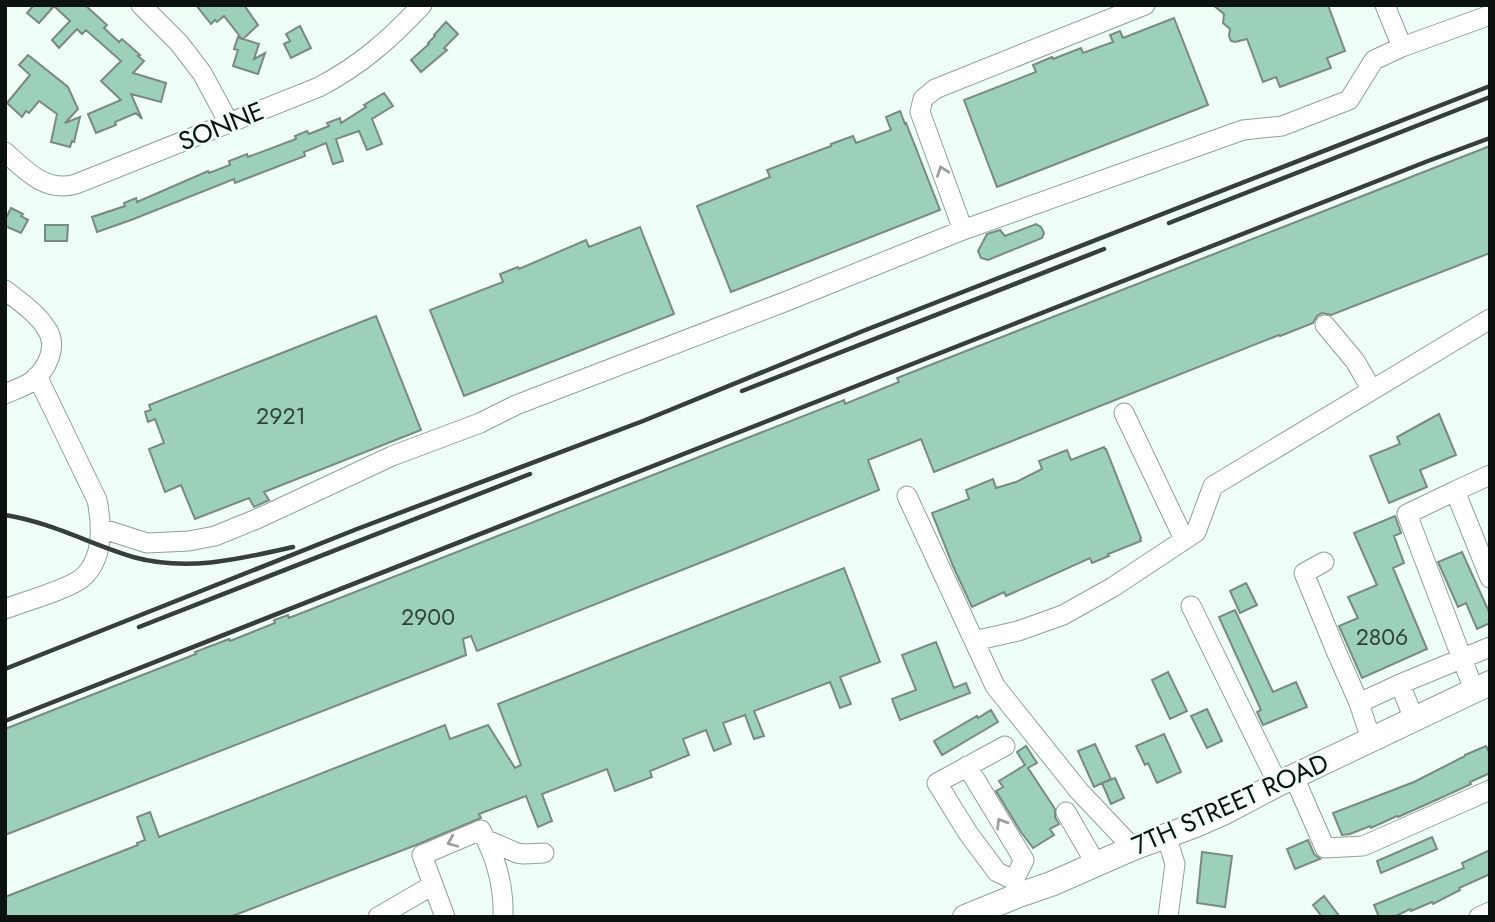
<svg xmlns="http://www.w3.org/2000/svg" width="1495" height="922" viewBox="0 0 1495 922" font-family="Jost,sans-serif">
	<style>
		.building { fill: #9dd0b8; stroke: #798a82; stroke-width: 2 }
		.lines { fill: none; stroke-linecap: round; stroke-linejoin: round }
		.minor-casing { stroke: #8fa198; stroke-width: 21 }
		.major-casing { stroke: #8fa198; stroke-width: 26 }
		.minor { stroke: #fff; stroke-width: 19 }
		.major { stroke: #fff; stroke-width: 24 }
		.rail { stroke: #363f3b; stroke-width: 4.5 }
		.oneway { stroke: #9da09f }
		.labels { text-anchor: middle; stroke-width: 5; stroke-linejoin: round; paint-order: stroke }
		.number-label { font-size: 23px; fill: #304239 }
		.street-label { font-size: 26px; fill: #0b120f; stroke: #effef6 }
	</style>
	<rect width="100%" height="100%" fill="#effef6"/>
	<path class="building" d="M34,5H85L107,25L104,28L119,42L122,39L140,55L138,56L144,61L133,73L166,83L161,102L131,94L142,119L136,113L115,122L116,125L96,133L88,114L121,100L101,81L121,61L86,30L82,34L77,29L59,48L52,40L70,21L54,6L39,23L27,13Z
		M196,5H244L258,25L243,39L259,44L254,59L265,53L258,74L233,66L238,50L234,49L238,37L242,39L224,16L217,22L215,20L211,24Z
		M1213,5H1328L1345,51L1327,58L1331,68L1280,87L1276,77L1263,82L1247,39L1235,42L1231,41L1229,36L1230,29L1223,23L1224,14Z
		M1174,18L1208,105L997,187L964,100L1036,72L1033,65L1052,57L1053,59L1081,48L1083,53L1113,42L1110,35L1120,31L1123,38Z
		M446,22L458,34L444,48L447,50L421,72L411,60L429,44L428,43L435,36L434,35Z
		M300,26L311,48L291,58L284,44L290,41L286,34Z
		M28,55L68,87L78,109L65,123L80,117L74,142L72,141L70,147L51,142L57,114L39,101L29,113L26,111L22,117L7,103L30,75L19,65Z
		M384,93L393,106L372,119L382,144L367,150L359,131L336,139L343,161L333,164L326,143L304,152L305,156L235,183L234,179L131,220L97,232L92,217L125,206L124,203L136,198L137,202L208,171L209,173L230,165L229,161L247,154L248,157L296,139L295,136L307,131L309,134L329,126L327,123L340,118L341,123L366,107L364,105Z
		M900,111L905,124L906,123L940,210L731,292L697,206L770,177L767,170L831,146V144L853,136L856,143L891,130L886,117Z
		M1490,146V253L1331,315L1322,313L1317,316L1313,323L1280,336L1279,335L934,472L921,439L868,460L879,490L745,545L477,651L471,636L463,639L466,655L5,835V729L196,654L195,652L229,639L230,641L275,623L274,620L288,615L289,618L844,400L845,404L899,382L897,378Z
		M11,208L23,214L21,216L28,220L21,233L5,226V220Z
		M1036,224L1041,227L1044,233L1042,238L988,260L981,258L978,251L987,234L1000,230L1005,236Z
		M45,225H68L67,241H45Z
		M640,227L674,314L464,396L430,310L503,282L500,274L518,267L519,269L586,240L589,247Z
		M376,316L421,430L264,492L269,500L254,507L249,498L195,519L181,485L165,492L149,449L164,443L155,419L148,422L145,412L151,410L149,405Z
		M1439,414L1456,455L1420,470L1427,487L1389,503L1370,456L1400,444L1397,437Z
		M1104,447L1105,449H1106L1141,538L1140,539L1141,541L1108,554L1109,556L1092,563L1090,558L1006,596L1004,592L972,607L953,566L932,513L969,499L966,490L993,479L996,488L1016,482L1042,469L1039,461L1067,450L1071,460Z
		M1395,516L1401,533L1394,536L1404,563L1393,568L1427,649L1362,678L1339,626L1358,618L1348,597L1377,585L1354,533Z
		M1462,552L1490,614V623L1477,629L1466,603L1458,607L1438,562Z
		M844,568L880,662L840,677L851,704L840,708L830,682L754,711L764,736L754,739L745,715L723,723L731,744L714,751L706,730L683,739L689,755L650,771L652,777L628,786L615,791L607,769L542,794L552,821L538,827L526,796L479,814L481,818L416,845L230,917H5V897L138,845L137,843L145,840L137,817L150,812L159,837L445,725L450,739L488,725L515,768L521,765L498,704Z
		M1246,583L1257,605L1240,613L1230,591Z
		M1235,610L1273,692L1296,682L1307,707L1263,725L1257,712L1261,710L1219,617Z
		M936,642L954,688L966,683L970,693L900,720L892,699L916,690L902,655Z
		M1168,672L1187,711L1170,719L1152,680Z
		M1207,709L1222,741L1207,748L1191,716Z
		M991,710L998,722L942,755L934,741L977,716L978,718Z
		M1164,734L1181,772L1157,783L1148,763L1145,765L1136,746Z
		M1095,744L1111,779L1094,787L1078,751Z
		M1026,746L1037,763L1028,768L1055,809V817L1059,824L1050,829L1054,835L1033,848L1021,832L996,791L1003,787L999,781L1025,765L1017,752Z
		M1486,746L1490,754V773L1470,782L1471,784L1445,796L1398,817L1397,816L1371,828L1370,826L1350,834L1342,835L1333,813L1414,782L1465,756V755Z
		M1115,778L1124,798L1111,804L1102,783Z
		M1432,837L1437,849L1381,873L1377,861Z
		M1308,840L1314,854L1320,859L1295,869L1287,849Z
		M1490,850V874L1459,888L1460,890L1433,904L1432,902L1411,911L1410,909L1394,917H1379L1374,905L1464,868L1462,863Z
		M1202,852L1232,856L1225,907L1197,903Z
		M1324,896L1340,917H1322L1313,905Z"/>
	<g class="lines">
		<g class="minor-casing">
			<path id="minor" d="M141,5L179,43L202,73L229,123
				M1385,5L1402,47
				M5,152C26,171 46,193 76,184L319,87C361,65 390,39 422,5
				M963,230L920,112L923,99L935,89L1145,5
				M5,290C19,301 37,313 46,328C59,346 47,370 31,382C23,387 14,390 5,394
				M1325,325L1355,361L1372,390
				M1124,413L1184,539
				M1455,491L1490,475
				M907,496L995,686L1079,791L1133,848
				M100,528L147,543L189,541L215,536L259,518L392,456L480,423L516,405L787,301L963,230L1243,130L1282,126L1349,100L1374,60L1402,47L1490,15
				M1324,562L1304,573L1336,651L1359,703
				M1191,606L1278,784
				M5,609C23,602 69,589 82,578C104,559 102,525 97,500L37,376
				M974,641L1018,631L1063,615L1113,587L1196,532L1213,486L1490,319
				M1400,684L1490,647
				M1474,690L1407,514L1455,491L1490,578
				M1371,739L1359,703L1400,684L1414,719
				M1005,746L937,783L968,833L997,872L1014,880L1019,895
				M967,766L1024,860L1014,880
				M1294,777L1325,848L1363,846L1490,790
				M1066,812L1096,864
				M1166,835L1175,864L1168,917
				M487,840L517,853L524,854L544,853
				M378,917L433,885
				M445,917L422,855L481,830C496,857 504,887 503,917
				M1479,917L1490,912"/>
		</g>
		<g class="major-casing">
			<path id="major" d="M965,917L1019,895L1051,884L1133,848L1193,826L1225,812L1278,784L1490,683"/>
		</g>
		<use href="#minor" class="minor"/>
		<use href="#major" class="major"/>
		<path class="rail" d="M1169,223L1490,97
			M742,391L1104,249
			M5,515C50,522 90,544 133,557C187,572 240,559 293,547
			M139,627L530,474
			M5,669L357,529L643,421L863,331L1490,86
			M5,721L1428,161L1490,138"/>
	</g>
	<defs><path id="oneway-chevron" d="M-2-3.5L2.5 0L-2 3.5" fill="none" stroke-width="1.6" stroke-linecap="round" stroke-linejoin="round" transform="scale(1.75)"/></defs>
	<g class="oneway">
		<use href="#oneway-chevron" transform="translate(942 171) rotate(-110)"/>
		<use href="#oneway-chevron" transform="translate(1001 823) rotate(-121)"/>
		<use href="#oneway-chevron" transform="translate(452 842) rotate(157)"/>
	</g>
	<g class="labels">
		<g class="number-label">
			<text x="281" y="424">2921</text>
			<text x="428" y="625">2900</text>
			<text x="1382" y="645">2806</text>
		</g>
		<g class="street-label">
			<text transform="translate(221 126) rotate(-22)" y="9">SONNE</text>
			<text transform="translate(1230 804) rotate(-24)" y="9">7TH STREET ROAD</text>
		</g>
	</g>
	<rect width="1495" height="922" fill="none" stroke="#0b120f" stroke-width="14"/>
</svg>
